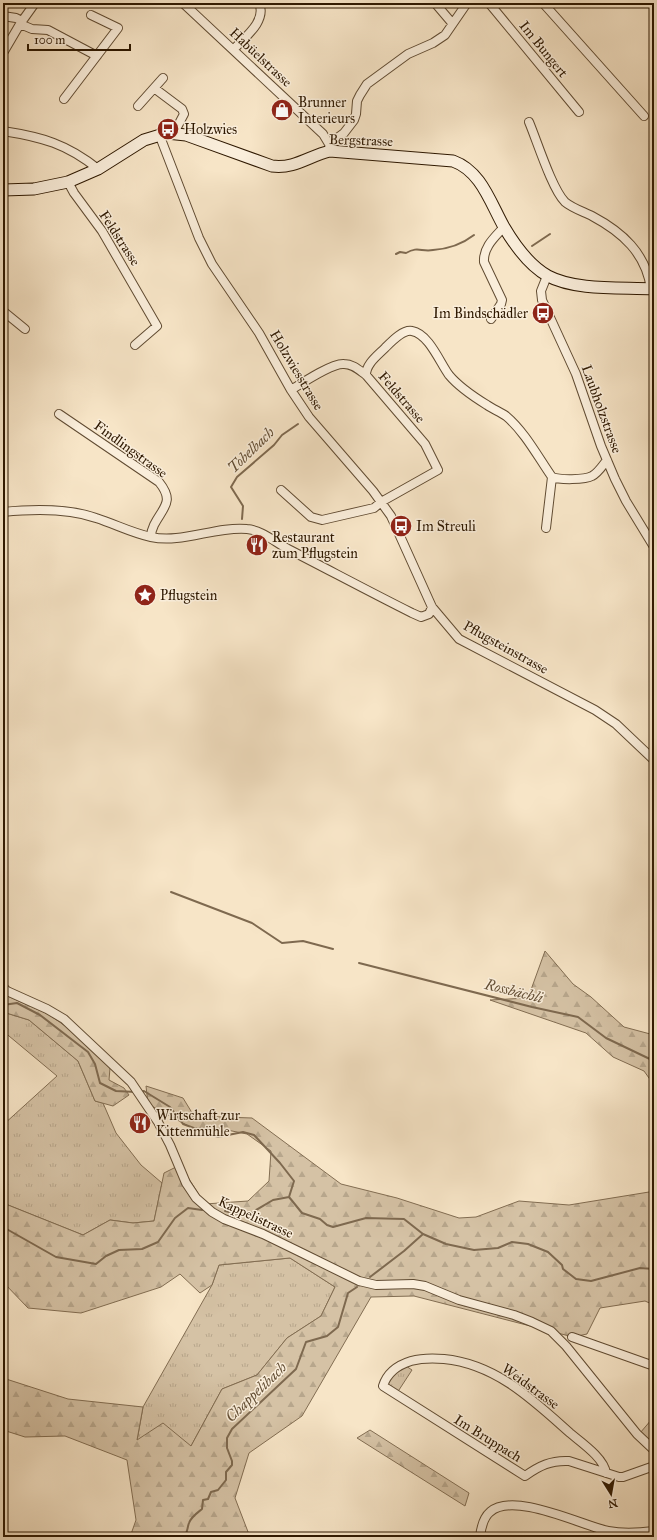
<svg xmlns="http://www.w3.org/2000/svg" width="657" height="1540" viewBox="0 0 657 1540" font-family="'IM FELL Great Primer',serif">
	<style>
		.grass { fill: url(#grass-tufts); stroke: #826d52 }
		.forest { fill: url(#forest-firs); stroke: #826d52 }
		.pitch { fill: #d5c2a5; stroke: #826d52 }
		.lines { fill: none; stroke-linecap: round; stroke-linejoin: round }
		.stream { stroke: #7e694f; stroke-width: 2 }
		.street-casing { stroke: #604b32; stroke-width: 10 }
		.secondary-casing { stroke: #2e1800; stroke-width: 13 }
		.street { stroke: #faeedb; stroke-width: 8 }
		.secondary { stroke: #faeedb; stroke-width: 11 }
		.labels { text-anchor: middle; stroke-width: 3; stroke-linejoin: round; paint-order: stroke }
		.street-label { font-size: 14px; fill: #2e1800; stroke: #faeedb }
		.poi-label { font-size: 14px; fill: #2e1800; stroke: #faeedb; text-anchor: start }
		.water-label { font-size: 15px; font-style: italic; fill: #634e34; stroke: #faeedb }
	</style>
	<defs>
		<pattern id="grass-tufts" width="24" height="20" patternUnits="userSpaceOnUse"><rect width="24" height="20" fill="#d5c2a5"/><path d="M3 7l-1-3M5 7V3M7 7l1-3M15 17l-1-3M17 17v-4M19 17l1-3" fill="none" stroke="#b7a68c"/></pattern>
		<pattern id="forest-firs" width="22" height="20" patternUnits="userSpaceOnUse"><rect width="22" height="20" fill="#d5c2a5"/><path d="M5 1l3.5 6h-7zM16 11l3.5 6h-7z" fill="#b7a68c"/></pattern>
	</defs>
	<rect width="100%" height="100%" fill="#f7e5c7"/>
	<filter id="stains"><feTurbulence type="fractalNoise" baseFrequency=".005" numOctaves="4"/><feColorMatrix values="0 0 0 0 .2 0 0 0 0 .09 0 0 0 0 .02 0 0 0 .5 -.17"/></filter>
	<radialGradient id="worn" r=".72"><stop offset=".6" stop-color="#630" stop-opacity="0"/><stop offset="1" stop-color="#630" stop-opacity=".3"/></radialGradient>
	<path class="grass" d="M3,1012L29,1020L78,1061L95,1101L103,1103L116,1133L141,1165L162,1183L154,1221L133,1223L110,1220L83,1235L3,1203V1125L57,1076L3,1031Z
		M290,1258L335,1287L321,1316L287,1338L257,1375L222,1389L191,1446L137,1441L143,1407L212,1285L219,1265Z
		M406,1366L412,1370L397,1393L388,1387L390,1374Z"/>
	<path class="forest" d="M545,951L573,984L591,997L624,1027L654,1035V1085L644,1071L613,1057L586,1033L490,1000L528,998Z
		M3,994L48,1014L74,1032L110,1068L109,1080L124,1088L129,1095L113,1106L95,1101L78,1061L29,1020L3,1012Z
		M146,1086L183,1098L194,1116L252,1118L341,1184L397,1198L459,1218L476,1217L519,1201L569,1205L649,1192L654,1194V1305L645,1301L600,1308L587,1334L573,1337L414,1296L371,1297L302,1416L249,1453L235,1498L250,1537H130L136,1520L127,1460L65,1436L25,1437L3,1430V1378L68,1399L143,1407L137,1440L163,1423L191,1446L222,1389L257,1375L287,1338L321,1316L335,1287L290,1258L219,1265L212,1285L200,1293L180,1274L161,1287L81,1313L28,1308L3,1282V1203L83,1235L110,1220L133,1223L154,1221L164,1173L180,1165L205,1204L248,1201L269,1181L271,1151L247,1134L217,1128H192L148,1104Z
		M370,1430L469,1493L465,1506L357,1438Z"/>
	<path class="pitch" d="M652,1419L654,1420V1447L640,1433Z"/>
	<g class="lines">
		<path class="stream" d="M532,246L550,234
			M396,254L400,252L406,253C418,246 421,252 433,250C449,249 461,245 474,235
			M242,519L243,506L231,487L237,477L274,445L282,435L298,424
			M171,892L252,923L282,943L303,941L333,949
			M359,963L532,1007L578,1017L606,1038L654,1061
			M3,1005L17,1003L40,1015L88,1052L95,1064L100,1083L116,1091L136,1092
			M140,1092L144,1091L170,1107L183,1124L218,1137L243,1132L254,1135L280,1163L294,1181L289,1197L302,1213L320,1219L327,1225L333,1227L366,1218L404,1219L423,1234L446,1244L474,1250L498,1248L512,1242L528,1244L548,1252L562,1265L563,1269L576,1279L591,1281L640,1268L654,1269
			M225,1211L246,1216L273,1200L289,1197
			M3,1227L56,1257L96,1264L106,1256L119,1250L142,1249L158,1242L175,1218L188,1208L202,1210
			M370,1277L404,1251L423,1234
			M177,1537L179,1535H185C188,1531 187,1528 189,1523C191,1517 197,1513 202,1509L203,1500L208,1499L211,1492L218,1490L226,1480V1472L232,1465V1461L227,1448V1438L232,1429L296,1369L306,1342L327,1336L338,1327L348,1293L357,1287"/>
		<g class="street-casing">
			<path id="street" d="M183,3L323,134L329,144L330,151
				M435,3L452,23
				M489,3L579,112
				M543,3L644,116
				M3,16L16,18L22,21
				M20,24L32,29L48,30L97,56
				M234,49C245,37 267,21 259,3
				M3,53L20,24L35,3
				M154,88L182,109L184,114L174,133
				M64,99L118,28L91,15
				M138,106L163,78
				M529,122C537,141 552,189 565,202C572,208 584,212 592,216C622,232 646,253 651,289
				M3,131C42,137 67,144 98,169
				M159,134L199,238L212,264L259,333L291,390L309,417L373,491L391,516L432,607L459,639L595,710L616,724L654,760
				M329,144L344,133L354,120L356,114L357,101L360,95L367,84L408,54L433,43L445,35L467,3
				M68,182L74,193L102,231L157,326L135,345
				M547,276L541,291L542,300L576,374L601,446L615,479L626,501L654,547
				M3,311L25,329
				M491,319L501,304L502,300L484,262C483,247 495,237 504,227
				M366,375C366,364 377,356 385,348C391,342 403,329 412,331C429,334 440,363 449,375C459,387 474,397 487,405C493,409 500,412 506,416C525,432 538,457 552,477
				M59,414L159,482C175,502 163,507 154,525C152,529 151,533 151,537
				M552,477C559,480 585,480 592,476C598,473 603,465 607,460
				M281,490L311,517L322,520L374,508L381,502L438,470L425,444L366,375C359,370 353,364 344,364C332,363 302,383 291,390
				M3,512C33,509 68,508 96,518C115,524 132,533 151,537C181,544 216,526 247,529C261,530 275,542 288,549C329,570 370,592 412,613L421,617L429,614L432,607
				M546,528L552,477
				M3,987L7,991L47,1009L64,1019L131,1082L158,1122L170,1145L186,1183L196,1198L212,1212L224,1219L263,1234L300,1252L359,1281L376,1285L413,1284L425,1286L459,1300L514,1315L532,1322L551,1331L566,1346L637,1434L654,1450
				M572,1337L654,1366
				M606,1473C604,1458 582,1443 570,1433C533,1400 496,1364 444,1359C433,1358 422,1358 411,1361C398,1365 387,1373 383,1386L525,1476C539,1466 551,1460 569,1461L619,1477H623L654,1466
				M480,1537C481,1528 483,1518 490,1512C513,1491 581,1525 608,1531C623,1534 639,1533 654,1531"/>
		</g>
		<g class="secondary-casing">
			<path id="secondary" d="M3,190L34,189L68,182L98,169L144,140L167,133L186,135L272,166C295,169 309,156 330,151L453,161C481,171 490,202 504,227C514,244 530,266 548,276C576,291 623,287 654,289"/>
		</g>
		<use href="#street" class="street"/>
		<use href="#secondary" class="secondary"/>
	</g>
	<defs>
		<g id="shop-disc" transform="scale(1.15)"><circle r="9.5" fill="#8f2418" stroke="#faeedb"/><path d="M-5-2.5h2.3a2.7 3.5 0 0 1 5.4 0H5L5.5 6h-11ZM-1.5-2.5h3a1.5 2.3 0 0 0-3 0Z" fill="#fff"/></g>
		<g id="bus-disc" transform="scale(1.15)"><circle r="9.5" fill="#8f2418" stroke="#faeedb"/><path d="M-5-6H5V4H4V6H2V4H-2V6H-4V4H-5ZM-3.5-4V0h7V-4ZM-3.5 1.2v1.5H-2V1.2ZM2 1.2v1.5H3.5V1.2Z" fill="#fff"/></g>
		<g id="restaurant-disc" transform="scale(1.15)"><circle r="9.5" fill="#8f2418" stroke="#faeedb"/><path d="M-5-6h1v4h1v-4h1v4h1v-4h1v5L-1.5 .5V6h-2V.5L-5-1ZM5-6V6H3V1.5H1.5Q1.5-4 5-6Z" fill="#fff"/></g>
		<g id="sight-disc" transform="scale(1.15)"><circle r="9.5" fill="#8f2418" stroke="#faeedb"/><path d="M0-6L1.8-2.2L6-1.7L2.9 1.2L3.7 5.4L0 3.3L-3.7 5.4L-2.9 1.2L-6-1.7L-1.8-2.2Z" fill="#fff"/></g>
	</defs>
	<g fill-rule="evenodd">
		<use href="#shop-disc" x="282" y="110"/>
		<use href="#bus-disc" x="168" y="129"/>
		<use href="#bus-disc" x="543" y="313"/>
		<use href="#bus-disc" x="401" y="526"/>
		<use href="#restaurant-disc" x="257" y="545"/>
		<use href="#sight-disc" x="145" y="595"/>
		<use href="#restaurant-disc" x="140" y="1123"/>
	</g>
	<g class="labels">
		<g class="street-label">
			<text transform="translate(544 49) rotate(51)" y="5">Im Bungert</text>
			<text transform="translate(261 57) rotate(43)" y="5">Habüelstrasse</text>
			<text transform="translate(361 140) rotate(2)" y="5">Bergstrasse</text>
			<text transform="translate(120 238) rotate(57)" y="5">Feldstrasse</text>
			<text transform="translate(297 370) rotate(59)" y="5">Holzwiesstrasse</text>
			<text transform="translate(402 397) rotate(49)" y="5">Feldstrasse</text>
			<text transform="translate(602 409) rotate(70)" y="5">Laubholzstrasse</text>
			<text transform="translate(131 449) rotate(36)" y="5">Findlingstrasse</text>
			<text transform="translate(506 647) rotate(29)" y="5">Pflugsteinstrasse</text>
			<text transform="translate(256 1217) rotate(25)" y="5">Kappelistrasse</text>
			<text transform="translate(531 1386) rotate(36)" y="5">Weidstrasse</text>
			<text transform="translate(488 1438) rotate(32)" y="5">Im Bruppach</text>
		</g>
		<g class="poi-label">
			<text x="298" y="107">Brunner<tspan x="298" dy="16">Interieurs</tspan></text>
			<text x="184" y="134">Holzwies</text>
			<text x="528" y="318" text-anchor="end">Im Bindschädler</text>
			<text x="416" y="531">Im Streuli</text>
			<text x="272" y="542">Restaurant<tspan x="272" dy="16">zum Pflugstein</tspan></text>
			<text x="160" y="600">Pflugstein</text>
			<text x="156" y="1120">Wirtschaft zur<tspan x="156" dy="16">Kittenmühle</tspan></text>
		</g>
		<g class="water-label">
			<text transform="translate(251 450) rotate(-44)" y="5">Tobelbach</text>
			<text transform="translate(514 991) rotate(14)" y="5">Rossbächli</text>
			<text transform="translate(256 1392) rotate(-44)" y="5">Chappelibach</text>
		</g>
	</g>
	<rect width="657" height="1540" fill="none" stroke="#f7e5c7" stroke-width="16"/>
	<rect x="4" y="4" width="649" height="1532" fill="none" stroke="#2e1800" stroke-width="2"/>
	<rect x="8" y="8" width="641" height="1524" fill="none" stroke="#2e1800"/>
	<g transform="translate(611 1494) rotate(169)" stroke="#faeedb" stroke-width="3" paint-order="stroke">
	<path d="M0-3L7 15L0 10L-7 15Z" fill="#2e1800"/>
	<text y="-6" font-size="11" font-weight="bold" text-anchor="middle" fill="#2e1800">N</text>
	</g>
	<path d="M28 44v6h102v-6" fill="none" stroke="#2e1800" stroke-width="2"/>
	<text x="34" y="44" font-size="12" fill="#2e1800" stroke="#faeedb" stroke-width="3" paint-order="stroke">100 m</text>
	<rect width="100%" height="100%" filter="url(#stains)"/>
	<rect width="100%" height="100%" fill="url(#worn)"/>
</svg>
